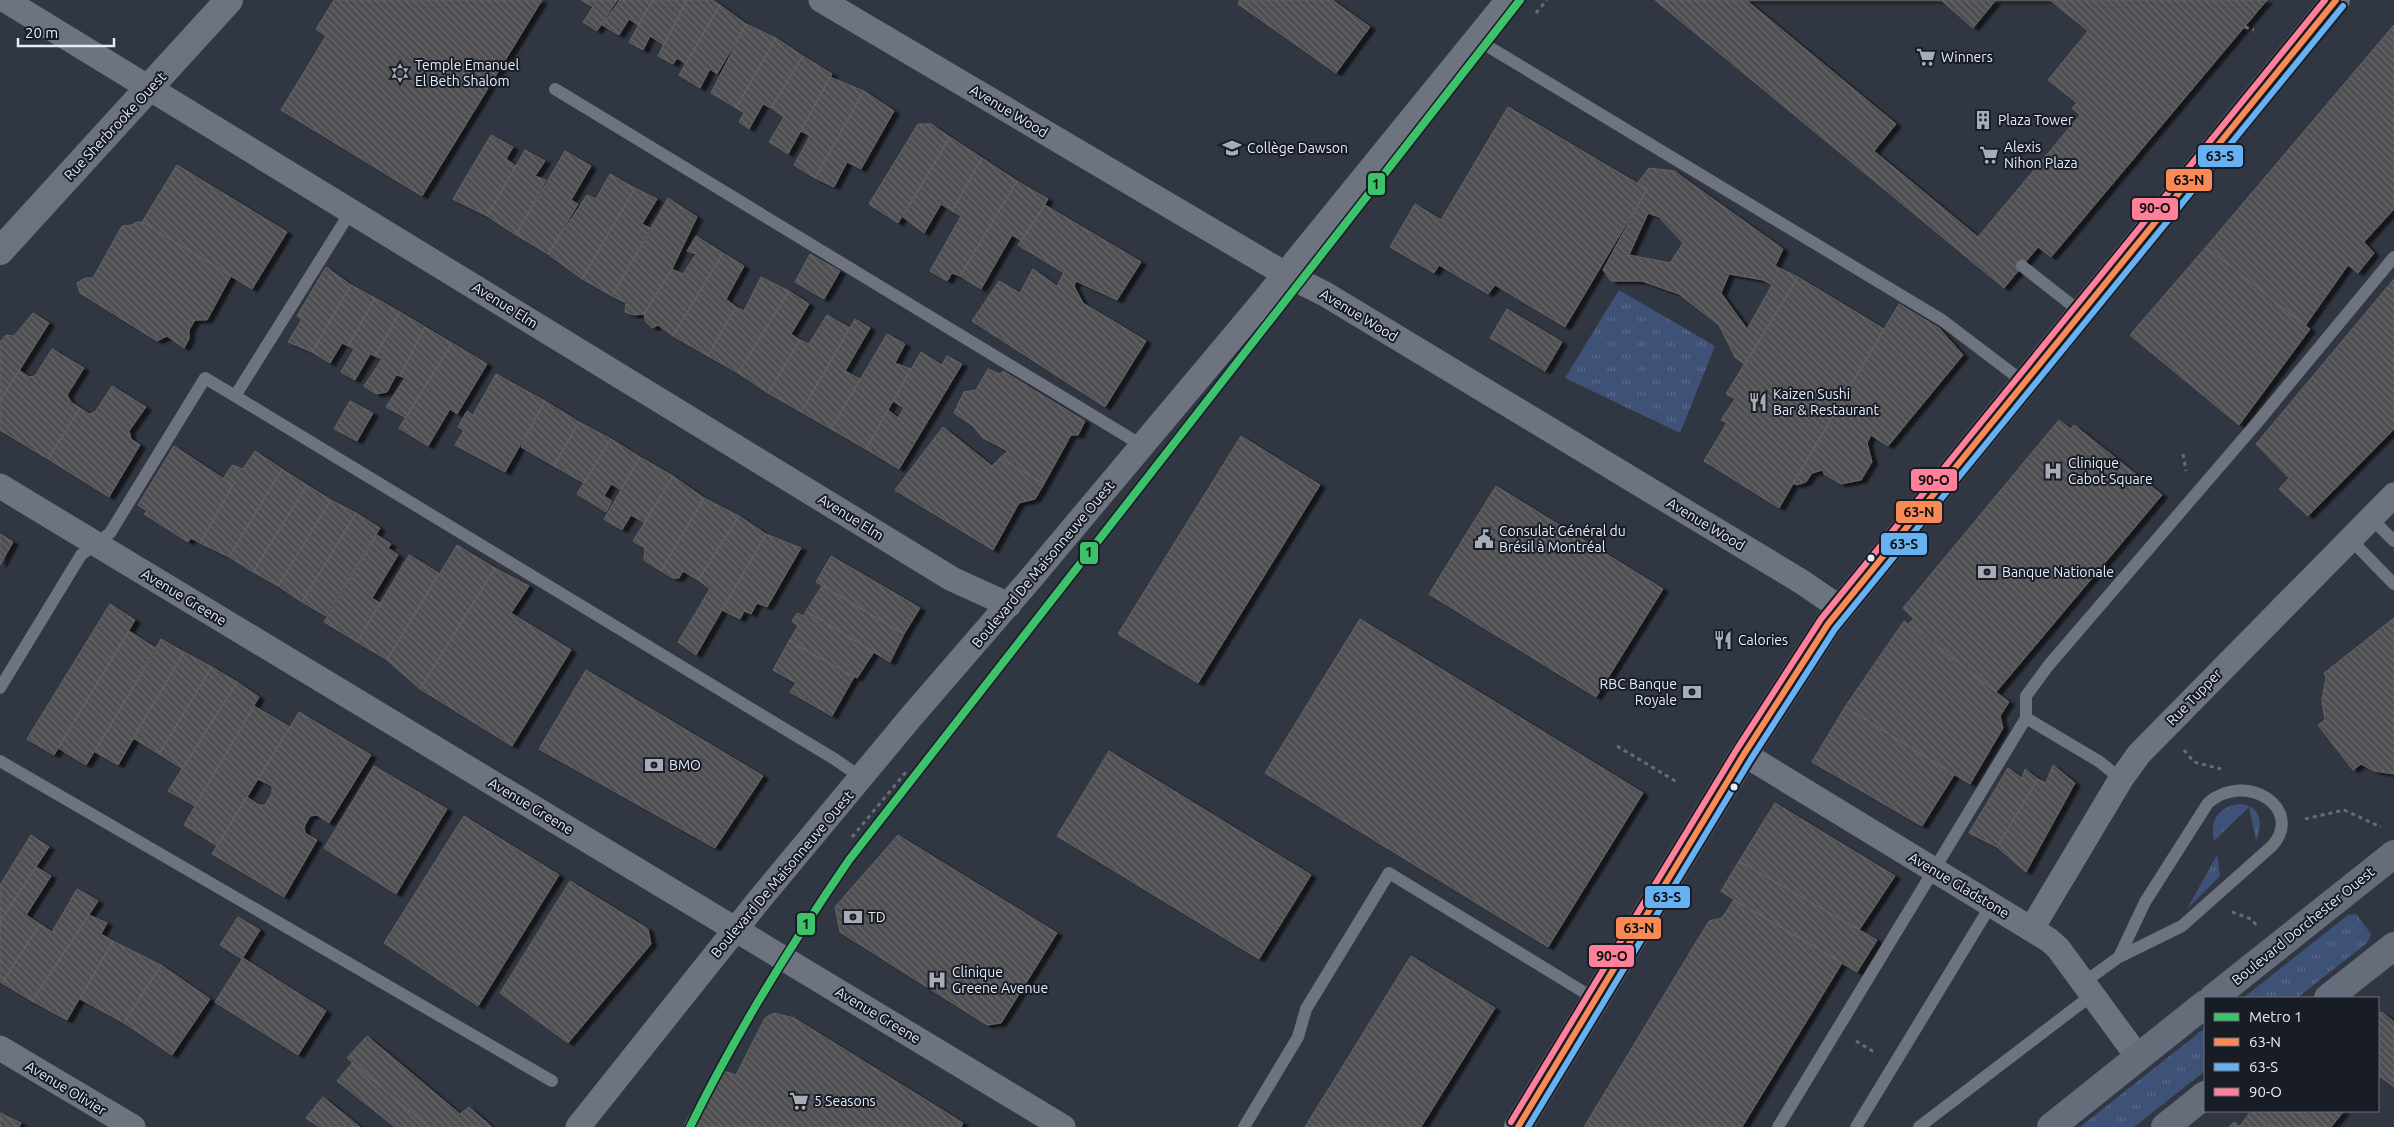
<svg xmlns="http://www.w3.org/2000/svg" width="2394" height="1127" viewBox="0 0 2394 1127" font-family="Ubuntu,sans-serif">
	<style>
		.grass { fill: url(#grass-tufts) }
		.building { fill: url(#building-back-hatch); stroke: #656465; fill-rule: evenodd; filter: url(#shadow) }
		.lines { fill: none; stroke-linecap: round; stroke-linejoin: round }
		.path { stroke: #676d77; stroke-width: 3; stroke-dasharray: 4 4; stroke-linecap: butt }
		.service { stroke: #6d737f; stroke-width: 12 }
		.minor { stroke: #6d737f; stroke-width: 25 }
		.tertiary { stroke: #6d737f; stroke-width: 28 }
		.secondary { stroke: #656d7a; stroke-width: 28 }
		.primary { stroke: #6c737e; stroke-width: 28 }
		.bus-1-casing { stroke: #181c25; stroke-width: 10 }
		.bus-2-casing { stroke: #181c25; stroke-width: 10 }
		.bus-3-casing { stroke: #181c25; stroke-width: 10 }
		.bus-1 { stroke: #f98a56; stroke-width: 6 }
		.bus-2 { stroke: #66b1f2; stroke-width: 6 }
		.bus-3 { stroke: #ff8098; stroke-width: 6 }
		.metro-1-casing { stroke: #181c25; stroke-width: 11 }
		.metro-1 { stroke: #3dc26c; stroke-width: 8 }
		.bus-dot { fill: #e5ecf9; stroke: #181c25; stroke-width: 2 }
		.labels { text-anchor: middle; stroke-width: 4; stroke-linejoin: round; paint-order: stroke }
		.poi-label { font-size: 14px; fill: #e5ecf9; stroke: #181c25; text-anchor: start }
		.street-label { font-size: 14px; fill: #e5ecf9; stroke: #181c25 }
		.line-badge { stroke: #181c25; stroke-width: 2 }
		.pale-badge-label { font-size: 14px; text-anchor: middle; font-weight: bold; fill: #111 }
	</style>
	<defs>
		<pattern id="grass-tufts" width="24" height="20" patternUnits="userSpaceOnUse" patternTransform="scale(1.25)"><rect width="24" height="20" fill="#3e5176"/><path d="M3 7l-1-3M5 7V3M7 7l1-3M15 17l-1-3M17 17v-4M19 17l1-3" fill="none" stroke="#5a6a8a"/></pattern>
		<pattern id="building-back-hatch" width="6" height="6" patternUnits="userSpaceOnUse" patternTransform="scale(1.25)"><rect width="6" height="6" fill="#4f4f52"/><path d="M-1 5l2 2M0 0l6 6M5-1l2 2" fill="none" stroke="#68686c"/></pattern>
		<filter id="shadow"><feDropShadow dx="5.5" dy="3" stdDeviation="1" flood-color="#0009"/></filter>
	</defs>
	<rect width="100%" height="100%" fill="#313742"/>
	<path class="grass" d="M1619,290L1715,346L1680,433L1565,378Z
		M2238,804C2260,804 2264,823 2256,840L2249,807L2214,841C2210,821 2217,808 2238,804Z
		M2217,855L2220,876L2187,909Z
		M2354,914L2357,915L2371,934L2367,943L2297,998H2243L2348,915Z
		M2205,1028V1071L2134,1127H2080Z"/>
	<path class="building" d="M334,0H542L422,196L281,110L326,36L316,29Z
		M581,0H617L597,31L583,22L593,7Z
		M620,0H653L638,25L629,19L619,35L602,25Z
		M653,0H687L664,45L650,36L643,50L629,42Z
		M687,0H712L720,5L686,64L677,58L673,64L658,56Z
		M1240,0H1332L1370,27L1336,73L1238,4Z
		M1655,0H2267L2051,257L2038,247L2004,288Z
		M1746,0H1941L1973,28L1996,0H2050L2088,31L2048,80L2077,103L2072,108L2080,115L1978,237L1874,151L1896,124Z
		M720,5L746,24L717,74L710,69L700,88L679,75Z
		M746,24L776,38L736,108L711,93Z
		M2394,25V209L2364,242L2374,253L2358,273L2348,265L2305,326L2206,247Z
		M776,38L803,56L771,108L763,104L749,129L739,122L744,113L736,108Z
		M803,56L832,74L788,154L769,142L784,117L771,108Z
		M830,77L864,91L815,178L794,165L810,136L801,131Z
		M864,91L894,111L861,169L847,162L834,187L815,178Z
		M1508,107L1647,189L1565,327L1495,285L1488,294L1439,265L1434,273L1390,247L1415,204L1441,220Z
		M918,124H931L950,137L898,223L869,204Z
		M491,135L513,147L506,159L516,166L487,216L453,199Z
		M950,137L982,158L952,211L941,204L924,233L903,217Z
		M525,150L545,161L535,176L546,180L516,235L487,216Z
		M565,151L591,166L571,200L578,204L548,254L516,235Z
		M982,158L1017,181L960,276L952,273L947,281L930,271L961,216L952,211Z
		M177,165L287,232L252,289L142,222Z
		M1649,168L1674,171L1783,249L1775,266L1798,277L1745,365L1735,357L1719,325L1679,294L1642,281H1611L1603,270L1647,189L1637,184ZM1648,213L1659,217L1683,243L1670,263L1629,255ZM1729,274L1763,280L1772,285L1747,329L1721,293Z
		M610,174L635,188L582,279L548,254L587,195L596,199Z
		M1017,181L1048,199L1022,241L1012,235L981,289L960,276Z
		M635,188L657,199L642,224L652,229L612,296L582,279Z
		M668,198L697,217L672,269L644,314L634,315L625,312L626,303L612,296Z
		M1045,205L1141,262L1117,300L1076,281L1074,286L1083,303L1146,341L1105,407L972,321L999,281L1020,293L1033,269L1057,286L1064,273L1018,245Z
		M136,222H142L231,276L207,320H195L189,330V339L184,348L167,336L157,341L80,293L77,283L85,278H93L122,226L132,225Z
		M696,236L723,253L673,336L658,325L652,328L646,322L644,314L672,269L683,274L696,254L687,251Z
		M2206,247L2310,329L2239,425L2130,335Z
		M723,253L744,266L726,299L736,307L708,356L673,336Z
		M810,254L840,271L824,299L795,282Z
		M326,267L351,285L312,352L288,342L302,319L297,316Z
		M761,277L789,291L738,373L708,356L736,307L744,311Z
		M1798,277L1884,329L1779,508L1704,461L1727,423L1721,420L1735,399L1726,394Z
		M2394,279V429L2308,516L2279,489L2289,478L2256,444Z
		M351,285L375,298L348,346L342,343L330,363L312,352Z
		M789,291L809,304L791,334L800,340L768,393L738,373Z
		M375,298L400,312L375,356L370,354L355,380L341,372L354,349L348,346Z
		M1899,304L1939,328L1963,355L1888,446L1871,435L1867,443L1872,462L1861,480L1841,484L1824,474L1823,470L1812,473L1806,482L1797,485L1793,483Z
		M1507,309L1562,342L1545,371L1490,338Z
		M400,312L425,327L400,376L396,375L387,392L376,394L364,386L382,359L375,356Z
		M33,313L49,323L0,401V342L6,335L14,336Z
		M827,315L850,328L801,412L768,393L800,340L809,344Z
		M855,319L870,328L845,371L860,379L831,429L801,412Z
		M425,327L452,343L406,418L386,407L405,378L400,376Z
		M887,334L905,344L895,363L911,369L866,449L831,429Z
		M452,343L487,364L457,414L450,409L428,446L399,428Z
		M52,349L84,368L67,395L71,402L80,408L48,459L0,430V401L19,370L29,377L35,376Z
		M921,352L942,365L947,356L962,364L899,469L866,449L888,410L898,418L904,408L893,401Z
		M988,369L1000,374L1003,371L1085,421L1078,435H1071L1044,484L1000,458L1008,451L983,438L973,426L954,413L964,392L976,390Z
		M496,374L545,401L505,472L455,445L464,430L458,427L467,411L473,415Z
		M112,386L146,407L129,431L131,439L140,445L109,497L48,459L80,408L89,414L95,412Z
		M350,401L373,413L357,441L334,429Z
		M545,401L579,422L554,466L521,447Z
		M2059,420L2071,429L2074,425L2162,495L1996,692L1909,623L1914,619L1903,608Z
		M579,422L611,439L584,483L554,466Z
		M943,427L992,466L1000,458L1044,484L1035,499L1019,503L993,550L895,490Z
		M1241,436L1320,485L1198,683L1118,634Z
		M611,439L640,457L621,490L611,484L604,496L612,501L606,512L577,494Z
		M174,446L233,485L200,543L191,538L188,542L144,514L147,511L138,505Z
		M255,451L282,469L229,557L200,543L233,485L223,479L232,465L243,469Z
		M640,457L673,476L645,523L631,515L622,530L604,519Z
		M282,469L307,485L253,572L229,557Z
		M673,476L704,498L661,571L644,560L645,548L633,541Z
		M307,485L331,500L278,586L253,572Z
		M1496,486L1663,589L1596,697L1429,594Z
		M704,498L739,516L698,580L683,571L679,578H673L661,571Z
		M331,500L356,513L302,602L278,586Z
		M356,513L380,528L326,616L302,602Z
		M739,516L766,534L696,655L678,642L710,589L698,580Z
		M0,534L13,542L0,565Z
		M766,534L801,548L767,607L757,603L751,614L744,611L740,619L722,610Z
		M377,535L391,544L388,548L398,555L372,598L380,603L357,642L324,622Z
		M457,545L495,568L420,689L387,660Z
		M409,555L439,573L387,660L357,642Z
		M831,556L920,608L904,634L816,582Z
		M495,568L529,586L511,613L571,650L512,746L420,689Z
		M822,586L904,634L890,662L806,611Z
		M110,604L135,620L54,755L27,739Z
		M806,611L874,652L857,678L789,641L798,626L792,621L797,613L804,616Z
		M2394,618V774L2374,771L2361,764L2353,770L2318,725L2325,720L2322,700L2326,677L2324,673Z
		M1360,619L1643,793L1548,947L1265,773Z
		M1904,621L2009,702L2000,716L2003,728L1970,784L1845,707Z
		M129,631L157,649L86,765L58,748Z
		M161,639L184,652L118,765L95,752Z
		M789,641L854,677L832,716L790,692L796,683L773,670Z
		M184,652L212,667L159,754L133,738Z
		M212,667L237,682L183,769L159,754Z
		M586,670L763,776L715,848L539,749Z
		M237,682L259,697L195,806L168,791Z
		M254,706L290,727L217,846L184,825Z
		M1845,707L1954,775L1922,826L1812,762Z
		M299,712L371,755L329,823L317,815L310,816L304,827L305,833L317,840L284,897L212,854L247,797L259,805H265L272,793V786L258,779Z
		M1109,751L1311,875L1259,959L1057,836Z
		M2053,765L2075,783L2026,872L1997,847L2038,779L2046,783Z
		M374,766L447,809L396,894L324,848Z
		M2008,768L2022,778L2025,769L2038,779L1997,847L1969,833Z
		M1775,803L1895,876L1859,930L1739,861Z
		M464,816L559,875L478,1006L384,943Z
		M31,835L49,847L0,922V885Z
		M898,835L1057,933L1001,1023L987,1025L840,932L835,907Z
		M1739,861L1877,940L1857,972L1734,900L1721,891Z
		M36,867L51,876L26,915L40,924L2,983L0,981V922Z
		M570,881L648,929L651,944L568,1043L500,993Z
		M77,889L98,901L32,1001L2,983L40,924L52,932Z
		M1734,900L1842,963L1742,1127H1584L1709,921L1722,918Z
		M89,915L107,923L101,934L113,941L67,1020L32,1001Z
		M238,917L260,930L242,959L220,945Z
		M113,941L161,965L124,1023L80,999Z
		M1411,956L1495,1008L1421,1127H1305Z
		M243,958L326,1011L298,1055L215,1002Z
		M161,965L210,999L172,1055L124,1023Z
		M2382,1012L2394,1022V1087L2378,1075V1014Z
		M774,1013L794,1018L963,1123L961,1127H688L684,1125L717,1069L736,1075L765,1018Z
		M367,1036L460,1114L469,1107L492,1127H429L347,1058Z
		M352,1063L428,1127H395L337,1081Z
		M323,1097L360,1127H319L306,1118Z
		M2251,1111H2297L2318,1127H2271Z
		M2251,1111L2271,1127H2229L2234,1122L2240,1126Z
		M2297,1111H2344L2331,1127H2318Z
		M0,1113L21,1123L19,1127H0Z"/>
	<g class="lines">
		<path class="path" d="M1536,13L1547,0
			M2245,27L2254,30
			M2183,454L2186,471
			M1617,746L1677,782
			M2184,750L2194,762L2221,769
			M2305,819L2344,810L2381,827
			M852,837L906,772
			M2232,912L2251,919L2257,926
			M1856,1041L1874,1052"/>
		<path class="service" d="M1474,38L1942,320L2025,383
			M555,89L1143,446
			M351,211L235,396L836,760L862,778
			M2022,266L2082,313
			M2371,518L2394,541
			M2350,539L2394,584
			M0,688L81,555L110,533L205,378L235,396
			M2026,718L2100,762L2121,779
			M0,761L552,1081
			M2083,983L2119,957L2182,926L2272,846C2305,809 2247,770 2208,803L2145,902L2119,957
			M1244,1127L1298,1037L1306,1009L1389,873L1595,999
			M1778,1127L2026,718V696L2048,666L2256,424L2394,257
			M1856,1127L1991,905
			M1919,1127L2092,995"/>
		<path class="minor" d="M5,0L952,579L1009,605
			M821,0L1285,274L1325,294L1802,582L1840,608
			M0,486L1063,1127
			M1744,754L2049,940L2058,948L2138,1057
			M2032,928L2121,779L2139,754L2394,495
			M0,1048L133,1127
			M578,1127L759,900L911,717L1032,577L1260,305L1508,0"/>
		<path class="tertiary" d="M1518,1127L1744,754L1828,624L2336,0"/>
		<path class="secondary" d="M2213,998L2394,854
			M2328,998L2394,946
			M2051,1127L2205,1004
			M2165,1127L2205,1095"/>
		<path class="primary" d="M0,251L229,0"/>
		<g class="bus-1-casing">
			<path id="bus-1" d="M1518,1127L1744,754L1828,624L2336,0"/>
		</g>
		<g class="bus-2-casing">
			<path id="bus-2" d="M1528,1127L1751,759L1835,629L2343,6"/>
		</g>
		<g class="bus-3-casing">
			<path id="bus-3" d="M1511,1122L1737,749L1821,619L2325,0"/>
		</g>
		<use href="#bus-1" class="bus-1"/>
		<use href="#bus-2" class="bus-2"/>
		<use href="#bus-3" class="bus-3"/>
		<g class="metro-1-casing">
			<path id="metro-1" d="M690,1127C736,1033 790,946 849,860L1520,0"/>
		</g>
		<use href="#metro-1" class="metro-1"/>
	</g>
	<defs>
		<g id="supermarket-bare" transform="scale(1.5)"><path d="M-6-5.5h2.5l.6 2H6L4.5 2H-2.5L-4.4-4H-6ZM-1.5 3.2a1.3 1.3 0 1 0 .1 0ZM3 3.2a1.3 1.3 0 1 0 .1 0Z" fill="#a6adb9" stroke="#181c25" stroke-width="2.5" paint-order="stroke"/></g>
		<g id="synagogue-bare" transform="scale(1.5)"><path d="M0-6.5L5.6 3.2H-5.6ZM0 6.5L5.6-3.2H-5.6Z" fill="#a6adb9" stroke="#181c25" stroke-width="2.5" paint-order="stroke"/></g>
		<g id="building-bare" transform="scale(1.5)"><path d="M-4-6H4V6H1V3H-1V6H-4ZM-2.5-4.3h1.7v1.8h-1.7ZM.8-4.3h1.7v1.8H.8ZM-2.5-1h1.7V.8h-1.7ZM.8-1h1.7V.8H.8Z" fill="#a6adb9" stroke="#181c25" stroke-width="2.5" paint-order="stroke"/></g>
		<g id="university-bare" transform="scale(1.5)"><path d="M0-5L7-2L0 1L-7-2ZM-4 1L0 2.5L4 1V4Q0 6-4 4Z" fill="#a6adb9" stroke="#181c25" stroke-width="2.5" paint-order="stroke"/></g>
		<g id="restaurant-bare" transform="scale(1.5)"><path d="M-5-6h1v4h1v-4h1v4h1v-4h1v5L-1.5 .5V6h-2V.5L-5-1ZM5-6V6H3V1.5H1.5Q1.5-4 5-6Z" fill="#a6adb9" stroke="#181c25" stroke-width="2.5" paint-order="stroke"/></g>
		<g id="hospital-bare" transform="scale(1.5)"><path d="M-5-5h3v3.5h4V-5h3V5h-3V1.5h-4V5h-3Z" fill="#a6adb9" stroke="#181c25" stroke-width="2.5" paint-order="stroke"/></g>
		<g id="civic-bare" transform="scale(1.5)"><path d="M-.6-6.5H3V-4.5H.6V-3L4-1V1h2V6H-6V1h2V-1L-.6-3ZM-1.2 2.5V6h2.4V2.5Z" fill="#a6adb9" stroke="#181c25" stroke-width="2.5" paint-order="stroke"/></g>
		<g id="bank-bare" transform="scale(1.5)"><path d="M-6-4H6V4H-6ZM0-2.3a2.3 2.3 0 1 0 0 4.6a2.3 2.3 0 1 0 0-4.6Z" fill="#a6adb9" stroke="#181c25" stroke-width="2.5" paint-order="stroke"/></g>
	</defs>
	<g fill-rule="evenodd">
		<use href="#supermarket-bare" x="1926" y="57"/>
		<use href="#synagogue-bare" x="400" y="73"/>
		<use href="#building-bare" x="1983" y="120"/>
		<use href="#university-bare" x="1232" y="148"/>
		<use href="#supermarket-bare" x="1989" y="155"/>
		<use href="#restaurant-bare" x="1758" y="402"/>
		<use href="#hospital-bare" x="2053" y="471"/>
		<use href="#civic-bare" x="1484" y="539"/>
		<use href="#bank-bare" x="1987" y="572"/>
		<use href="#restaurant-bare" x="1723" y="640"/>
		<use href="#bank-bare" x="1692" y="692"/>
		<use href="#bank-bare" x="654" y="765"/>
		<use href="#bank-bare" x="853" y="917"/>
		<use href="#hospital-bare" x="937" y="980"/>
		<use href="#supermarket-bare" x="799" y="1101"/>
	</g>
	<g class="bus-dot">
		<circle cx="1871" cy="558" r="4.5"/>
		<circle cx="1734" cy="787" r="4.5"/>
	</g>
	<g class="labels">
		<g class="poi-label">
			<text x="1941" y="62">Winners</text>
			<text x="415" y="70">Temple Emanuel<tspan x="415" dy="16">El Beth Shalom</tspan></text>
			<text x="1998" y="125">Plaza Tower</text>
			<text x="2004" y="152">Alexis<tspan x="2004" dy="16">Nihon Plaza</tspan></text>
			<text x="1247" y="153">Collège Dawson</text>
			<text x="1773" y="399">Kaizen Sushi<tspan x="1773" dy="16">Bar &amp; Restaurant</tspan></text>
			<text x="2068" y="468">Clinique<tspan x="2068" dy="16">Cabot Square</tspan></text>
			<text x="1499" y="536">Consulat Général du<tspan x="1499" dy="16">Brésil à Montréal</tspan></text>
			<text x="2002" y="577">Banque Nationale</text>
			<text x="1738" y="645">Calories</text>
			<text x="1677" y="689" text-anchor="end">RBC Banque<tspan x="1677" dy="16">Royale</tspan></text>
			<text x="669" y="770">BMO</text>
			<text x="868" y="922">TD</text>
			<text x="952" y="977">Clinique<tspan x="952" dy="16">Greene Avenue</tspan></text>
			<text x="814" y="1106">5 Seasons</text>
		</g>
		<g class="street-label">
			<text transform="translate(1009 111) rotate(31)" y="5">Avenue Wood</text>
			<text transform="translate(115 126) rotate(-47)" y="5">Rue Sherbrooke Ouest</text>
			<text transform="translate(505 305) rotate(32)" y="5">Avenue Elm</text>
			<text transform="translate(1359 315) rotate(31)" y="5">Avenue Wood</text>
			<text transform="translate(851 517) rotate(32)" y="5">Avenue Elm</text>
			<text transform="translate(1706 524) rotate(31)" y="5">Avenue Wood</text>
			<text transform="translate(1043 564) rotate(-50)" y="5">Boulevard De Maisonneuve Ouest</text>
			<text transform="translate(184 597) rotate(31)" y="5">Avenue Greene</text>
			<text transform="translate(2194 697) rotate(-46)" y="5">Rue Tupper</text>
			<text transform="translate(531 806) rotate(31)" y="5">Avenue Greene</text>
			<text transform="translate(782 874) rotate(-50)" y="5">Boulevard De Maisonneuve Ouest</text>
			<text transform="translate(1959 885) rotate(31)" y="5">Avenue Gladstone</text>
			<text transform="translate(2303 926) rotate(-39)" y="5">Boulevard Dorchester Ouest</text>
			<text transform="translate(878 1015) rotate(31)" y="5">Avenue Greene</text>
			<text transform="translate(66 1088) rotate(31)" y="5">Avenue Olivier</text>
		</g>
	</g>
	<g class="line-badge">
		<rect x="2197" y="144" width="47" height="24" rx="5" fill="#66b1f2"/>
		<rect x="2165" y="168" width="48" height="24" rx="5" fill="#f98a56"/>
		<rect x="1367" y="172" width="19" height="24" rx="5" fill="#3dc26c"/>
		<rect x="2131" y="197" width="48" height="24" rx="5" fill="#ff8098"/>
		<rect x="1910" y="468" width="48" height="24" rx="5" fill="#ff8098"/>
		<rect x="1895" y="500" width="48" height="24" rx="5" fill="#f98a56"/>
		<rect x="1880" y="532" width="48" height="24" rx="5" fill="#66b1f2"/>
		<rect x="1079" y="541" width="20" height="24" rx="5" fill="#3dc26c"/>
		<rect x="1644" y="885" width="47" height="24" rx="5" fill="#66b1f2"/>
		<rect x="796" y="912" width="20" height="24" rx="5" fill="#3dc26c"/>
		<rect x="1615" y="916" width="47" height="24" rx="5" fill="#f98a56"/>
		<rect x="1588" y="944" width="47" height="24" rx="5" fill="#ff8098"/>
	</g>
	<g class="pale-badge-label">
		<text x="2220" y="161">63-S</text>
		<text x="2189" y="185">63-N</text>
		<text x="1376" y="189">1</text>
		<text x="2155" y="213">90-O</text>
		<text x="1934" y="485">90-O</text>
		<text x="1919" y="517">63-N</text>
		<text x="1904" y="549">63-S</text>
		<text x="1089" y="557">1</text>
		<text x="1667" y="902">63-S</text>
		<text x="806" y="929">1</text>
		<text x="1639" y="933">63-N</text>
		<text x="1612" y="961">90-O</text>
	</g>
	<rect x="2204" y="997" width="175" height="115" fill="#181c25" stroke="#6a6f7a"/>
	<rect x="2214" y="1013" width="25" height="8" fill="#3dc26c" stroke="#6a6f7a"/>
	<text x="2249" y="1022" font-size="15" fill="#e5ecf9">Metro 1</text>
	<rect x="2214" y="1038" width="25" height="8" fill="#f98a56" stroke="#6a6f7a"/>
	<text x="2249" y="1047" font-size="15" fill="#e5ecf9">63-N</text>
	<rect x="2214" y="1063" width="25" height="8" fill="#66b1f2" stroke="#6a6f7a"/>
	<text x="2249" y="1072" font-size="15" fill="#e5ecf9">63-S</text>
	<rect x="2214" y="1088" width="25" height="8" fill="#ff8098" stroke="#6a6f7a"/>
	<text x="2249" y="1097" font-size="15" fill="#e5ecf9">90-O</text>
	<path d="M18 38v8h96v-8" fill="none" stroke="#e5ecf9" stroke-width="2.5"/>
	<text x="25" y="38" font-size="15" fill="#e5ecf9" stroke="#181c25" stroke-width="4" paint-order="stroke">20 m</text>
</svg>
